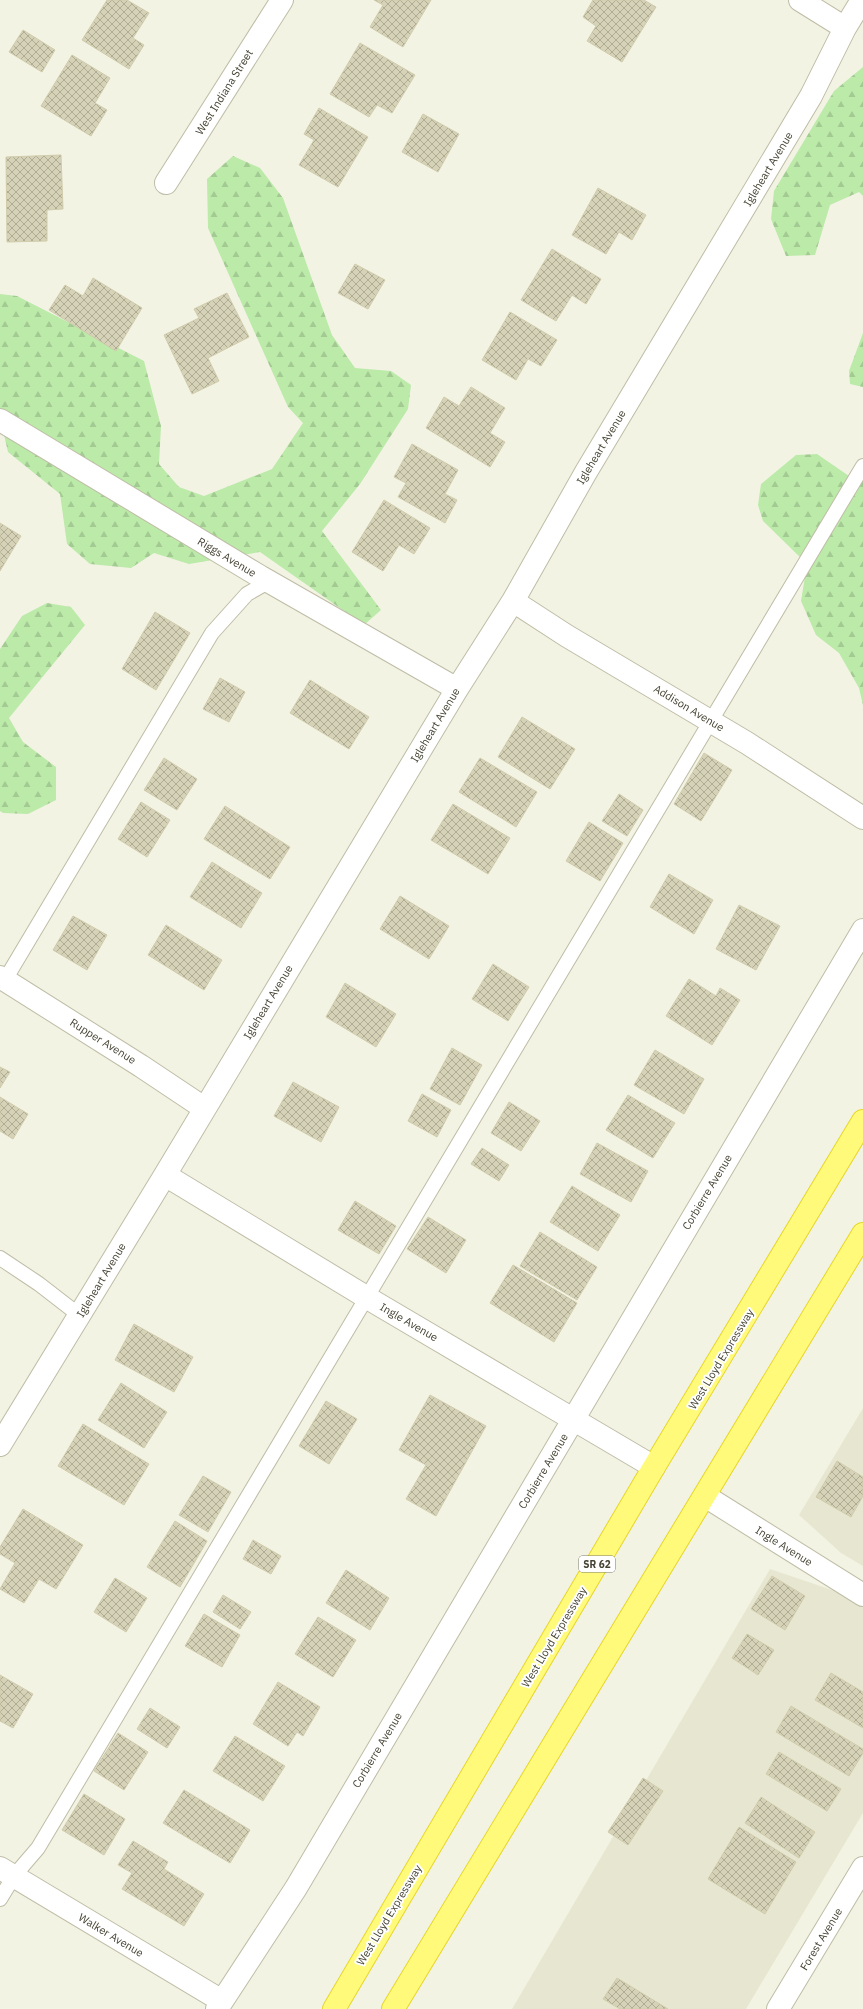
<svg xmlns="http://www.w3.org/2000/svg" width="863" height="2009" viewBox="0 0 863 2009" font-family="'IBM Plex Sans',sans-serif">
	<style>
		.residential { fill: #e7e7d1 }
		.forest { fill: url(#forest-firs) }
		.building { fill: url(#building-cross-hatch); stroke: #d1ccab }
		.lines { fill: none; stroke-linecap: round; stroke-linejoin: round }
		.service-casing { stroke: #bfbda6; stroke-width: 16 }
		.minor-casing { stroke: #bfbda6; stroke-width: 24 }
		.trunk-casing { stroke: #e7d62a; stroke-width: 24 }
		.service { stroke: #fff; stroke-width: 14 }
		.minor { stroke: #fff; stroke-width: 22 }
		.trunk { stroke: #fffa7a; stroke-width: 22 }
		.labels { text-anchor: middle; stroke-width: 4; stroke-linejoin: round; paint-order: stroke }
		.shield { fill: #fff; stroke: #7d7b70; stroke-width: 1 }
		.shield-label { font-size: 10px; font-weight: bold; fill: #454333 }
		.street-label { font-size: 11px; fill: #454333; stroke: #fff }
	</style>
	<defs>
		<pattern id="forest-firs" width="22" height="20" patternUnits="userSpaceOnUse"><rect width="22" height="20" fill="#bbeaa9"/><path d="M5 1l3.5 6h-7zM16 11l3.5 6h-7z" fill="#a2ca92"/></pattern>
		<pattern id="building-cross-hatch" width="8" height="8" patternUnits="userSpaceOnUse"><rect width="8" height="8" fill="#d5d2b8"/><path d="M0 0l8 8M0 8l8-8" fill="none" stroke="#afac96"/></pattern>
	</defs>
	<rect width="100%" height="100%" fill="#f3f3e4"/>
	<path class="residential" d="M863,1408V1566L841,1553L799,1515Z
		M770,1569L841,1593L863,1607V1813L746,2009H512Z"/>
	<path class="forest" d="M863,67V196L859,192L830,205L815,255L786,256L771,219L774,191L834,91Z
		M233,156L260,168L283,198L332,335L355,368L391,371L411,385L408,409L360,484L322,531L381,610L364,625L260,552L189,564L154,553L131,568L90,564L67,544L60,494L8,452L0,417V294L17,296L144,361L161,426L159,464L179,487L204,496L272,469L303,423L288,407L208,228L207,179Z
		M863,333V387L850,384L849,371Z
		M817,454L849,476L863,472V705L859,688L839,653L816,635L801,601L807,564L763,521L758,505L761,484L796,455Z
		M47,603L71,607L85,625L9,718L23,742L56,767V800L28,814L3,813L0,811V649L22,616Z"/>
	<path class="building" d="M107,0H127L149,13L133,38L144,45L129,69L82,40Z
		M374,0H431L403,47L370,27L383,5Z
		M593,0H644L656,7L622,62L587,41L596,26L583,17Z
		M23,30L55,50L42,72L9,52Z
		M360,43L415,75L392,113L377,105L369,117L330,94Z
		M72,55L110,78L95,103L107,110L91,136L41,106Z
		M319,108L368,137L338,187L299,165L314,140L304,134Z
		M423,114L459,134L438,172L402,152Z
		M61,155L63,209L47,210V241L7,242L6,157Z
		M598,188L646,215L632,240L619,232L606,254L572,235Z
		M552,249L601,279L586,304L572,295L556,321L521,300Z
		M355,264L385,280L368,309L338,293Z
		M93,278L142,308L116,351L49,310L65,285L83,296Z
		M227,293L249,337L208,358L219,381L192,394L164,335L199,318L194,309Z
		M510,312L557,340L541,366L528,359L516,380L482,360Z
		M471,387L505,408L490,433L505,442L490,467L426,428L444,397L459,406Z
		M412,444L458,470L445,494L457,500L445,523L398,497L406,483L394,477Z
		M384,500L430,528L414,554L399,545L383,571L352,552Z
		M0,523L21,536L0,571Z
		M155,612L190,633L156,690L122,669Z
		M220,678L245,692L229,722L203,709Z
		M310,680L369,717L349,749L290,713Z
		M522,717L575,749L550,789L498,757Z
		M704,753L732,770L701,821L674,804Z
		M164,758L197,779L177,810L144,790Z
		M480,758L537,792L516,827L459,792Z
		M619,794L643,810L627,836L602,821Z
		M141,802L170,820L147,857L118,839Z
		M453,804L510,838L488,874L431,840Z
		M225,806L290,847L270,879L204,839Z
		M589,822L623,843L600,881L566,861Z
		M212,862L262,893L241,928L190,897Z
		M669,874L713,900L694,934L650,907Z
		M400,896L449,926L429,959L380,929Z
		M739,905L780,926L756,970L716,949Z
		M73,916L107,935L87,970L53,950Z
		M166,925L222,960L204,990L148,955Z
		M493,964L529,987L508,1021L472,999Z
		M689,979L716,996L720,988L740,1000L712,1045L666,1016Z
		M345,983L396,1014L376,1047L326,1017Z
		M452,1048L482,1065L460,1105L430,1089Z
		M655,1050L704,1079L684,1114L634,1085Z
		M0,1067L10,1072L0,1088Z
		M293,1082L339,1107L321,1142L274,1116Z
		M422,1094L451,1110L437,1137L408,1121Z
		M628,1095L675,1123L653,1158L606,1130Z
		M0,1097L28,1114L13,1139L0,1131Z
		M509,1102L540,1121L521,1151L491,1133Z
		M597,1143L648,1171L631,1202L580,1174Z
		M482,1148L509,1165L499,1181L471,1164Z
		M572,1186L620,1215L598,1251L550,1222Z
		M355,1201L396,1226L379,1254L338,1230Z
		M428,1217L466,1240L446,1273L407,1249Z
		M540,1232L597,1267L577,1300L520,1266Z
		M513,1265L577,1303L554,1342L490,1303Z
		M134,1324L193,1357L174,1392L115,1360Z
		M121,1383L167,1412L144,1448L98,1420Z
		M430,1395L486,1426L436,1516L406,1499L426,1465L399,1450Z
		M326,1401L357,1419L329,1464L299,1446Z
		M83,1424L149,1464L124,1505L58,1466Z
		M837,1461L863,1477V1496L851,1517L816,1497Z
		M203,1476L231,1492L208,1532L179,1515Z
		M23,1509L83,1545L56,1589L39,1579L24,1603L0,1589L15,1563L0,1554V1547Z
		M175,1521L207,1541L180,1587L147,1567Z
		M253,1540L281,1556L271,1574L243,1559Z
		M346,1570L389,1598L370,1630L326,1603Z
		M772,1576L805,1596L785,1630L751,1609Z
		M115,1578L147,1598L126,1632L94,1612Z
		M223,1595L251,1612L240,1629L213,1612Z
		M204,1614L240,1635L222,1667L185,1646Z
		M318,1617L356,1640L333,1677L295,1654Z
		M747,1634L774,1650L758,1675L732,1658Z
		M831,1673L863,1692V1728L815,1700Z
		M0,1675L33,1694L13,1728L0,1721Z
		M278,1682L320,1707L303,1736L297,1732L288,1746L253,1724Z
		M791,1706L863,1749V1753L849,1776L776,1732Z
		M150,1708L180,1727L167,1748L137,1729Z
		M118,1733L148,1752L124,1790L94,1771Z
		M235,1736L285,1766L263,1801L213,1771Z
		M779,1752L841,1789L827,1811L766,1774Z
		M643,1778L663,1791L628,1845L608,1832Z
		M184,1790L250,1830L230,1863L163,1823Z
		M84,1794L125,1819L104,1855L62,1830Z
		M761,1797L815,1832L799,1858L745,1823Z
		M739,1827L796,1862L765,1914L708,1879Z
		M133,1841L168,1862L164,1869L204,1894L184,1926L122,1889L132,1873L118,1865Z
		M617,1978L668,2009H620L603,1999Z"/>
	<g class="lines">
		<g class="service-casing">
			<path id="service" d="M5,980L212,633L247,594L268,582
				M0,1258L39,1284L79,1315
				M0,1899L14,1876L38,1848L863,466"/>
		</g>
		<g class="minor-casing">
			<path id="minor" d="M800,0L845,28
				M166,183L282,0
				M0,420L261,577L457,689
				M513,601L567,636L747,743L863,818
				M0,977L141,1066L204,1108
				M165,1175L376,1303L654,1467
				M0,1445L165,1175L457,689L513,601L586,472L811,96L845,28L862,0
				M705,1496L863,1595
				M0,1868L222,2001
				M217,2009L296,1888L863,930
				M778,2009L863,1868"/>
		</g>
		<g class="trunk-casing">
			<path id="trunk" d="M334,2009L654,1467L863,1121
				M393,2009L863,1234"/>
		</g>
		<use href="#service" class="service"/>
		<use href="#minor" class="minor"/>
		<use href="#trunk" class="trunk"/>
	</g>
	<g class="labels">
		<rect class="shield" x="579" y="1556" width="36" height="16" rx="3"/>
		<g class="shield-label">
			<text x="597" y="1568">SR 62</text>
		</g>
		<g class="street-label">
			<text transform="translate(224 92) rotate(-58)" y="4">West Indiana Street</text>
			<text transform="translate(768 169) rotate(-59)" y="4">Igleheart Avenue</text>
			<text transform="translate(601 447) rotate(-59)" y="4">Igleheart Avenue</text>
			<text transform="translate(227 557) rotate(31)" y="4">Riggs Avenue</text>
			<text transform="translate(689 708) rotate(31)" y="4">Addison Avenue</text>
			<text transform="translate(435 725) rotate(-59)" y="4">Igleheart Avenue</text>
			<text transform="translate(268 1002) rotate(-59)" y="4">Igleheart Avenue</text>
			<text transform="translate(103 1041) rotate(32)" y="4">Rupper Avenue</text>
			<text transform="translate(707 1192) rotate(-59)" y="4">Corbierre Avenue</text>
			<text transform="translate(101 1280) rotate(-59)" y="4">Igleheart Avenue</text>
			<text transform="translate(409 1322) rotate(30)" y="4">Ingle Avenue</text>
			<text transform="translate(721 1359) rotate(-59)" y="4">West Lloyd Expressway</text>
			<text transform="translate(543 1471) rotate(-59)" y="4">Corbierre Avenue</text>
			<text transform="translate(784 1546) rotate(32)" y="4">Ingle Avenue</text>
			<text transform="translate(554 1637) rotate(-59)" y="4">West Lloyd Expressway</text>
			<text transform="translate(377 1750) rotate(-59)" y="4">Corbierre Avenue</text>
			<text transform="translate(389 1915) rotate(-59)" y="4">West Lloyd Expressway</text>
			<text transform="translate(111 1935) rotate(31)" y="4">Walker Avenue</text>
			<text transform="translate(821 1939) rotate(-59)" y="4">Forest Avenue</text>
		</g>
	</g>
</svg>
